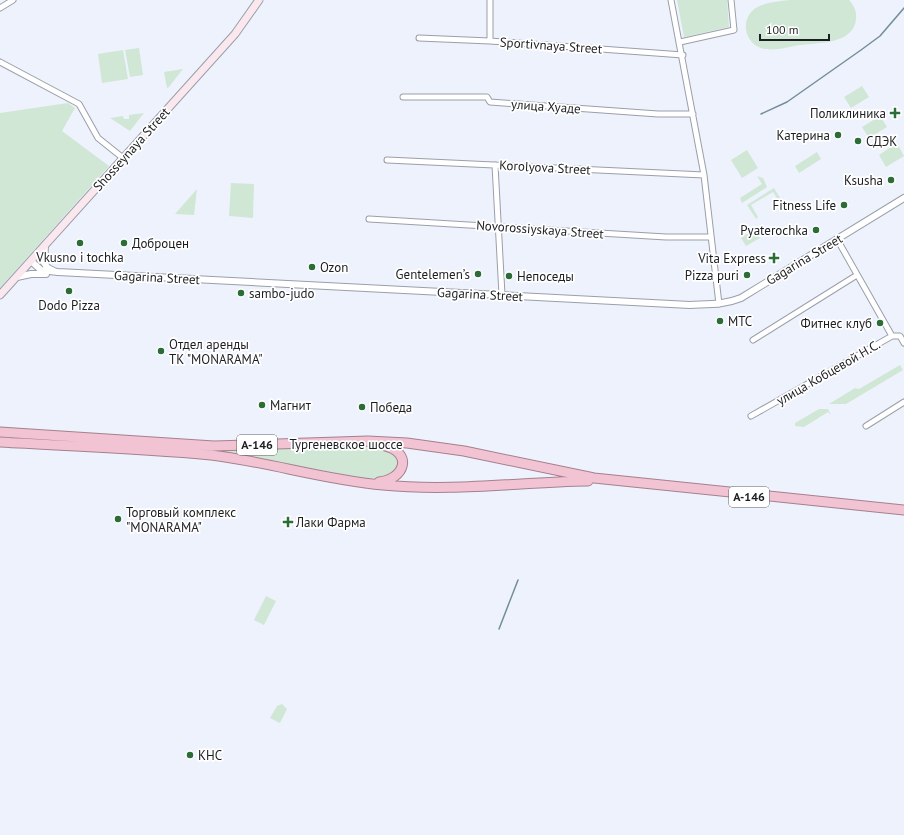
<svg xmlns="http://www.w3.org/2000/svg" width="904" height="835" viewBox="0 0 904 835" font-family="'PT Sans',sans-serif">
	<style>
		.green { fill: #d0e7d6 }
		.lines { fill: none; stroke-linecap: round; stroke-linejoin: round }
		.stream { stroke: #728e9a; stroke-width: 1.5 }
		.minor-casing { stroke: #9a9fa9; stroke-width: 7 }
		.tertiary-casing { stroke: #9a9fa9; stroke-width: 8 }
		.secondary-casing { stroke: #9a9fa9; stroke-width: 9 }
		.trunk-casing { stroke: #a5808d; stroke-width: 11 }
		.minor { stroke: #fff; stroke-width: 5 }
		.tertiary { stroke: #fff; stroke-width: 6 }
		.secondary { stroke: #fae8ee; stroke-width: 7 }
		.trunk { stroke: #f2c3d2; stroke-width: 9 }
		.poi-dot { fill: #2c6d37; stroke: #fff; stroke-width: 1.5 }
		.labels { text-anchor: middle; stroke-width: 3.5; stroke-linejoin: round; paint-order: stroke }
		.shield { fill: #fff; stroke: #616264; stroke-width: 1 }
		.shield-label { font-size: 12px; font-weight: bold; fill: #1d1e22 }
		.street-label { font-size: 13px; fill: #1d1e22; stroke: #fff }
		.poi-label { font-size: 13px; fill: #1d1e22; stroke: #fff; text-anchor: start }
	</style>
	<rect width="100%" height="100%" fill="#edf2fd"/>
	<path class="green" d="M677,0H727L729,27L684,37Z
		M789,0H849C854,5 857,12 856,19C854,44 818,43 800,45C788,47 772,52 761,48C749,44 743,30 747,19C753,2 775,2 789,0Z
		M139,48L143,75L130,77L125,50Z
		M123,50L128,79L102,83L98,54Z
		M183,69L169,87L167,88L164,72Z
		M862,86L869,97L851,108L844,97Z
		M68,103L75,108L62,131L109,166L0,288V113Z
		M144,113L130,131L110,118L123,116L124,119H129V115Z
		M880,116L887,127L869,138L862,127Z
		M897,143L904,156L886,167L879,155Z
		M747,150L758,168L742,178L731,160Z
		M817,152L821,159L799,173L795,166Z
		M757,176L763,178L767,187L742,203L740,198L762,184Z
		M231,183L254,184L253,218L229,216Z
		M774,188L783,203L781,204L773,192L751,205L758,217L756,219L747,205Z
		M197,189L194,215L175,214Z
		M755,229L760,238L746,246L741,238Z
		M900,365L903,370L846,404H829L855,388L859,389Z
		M819,409H828L831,415L828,412L804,427L795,426V423Z
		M340,446C359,446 384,442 399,456L398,471L384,478H364L211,450Z
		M266,596L276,601L264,625L254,620Z
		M282,704L287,709L280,723L270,718L277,706Z"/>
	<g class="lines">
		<path class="stream" d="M761,114L787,102L861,50L880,36L904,8
			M499,629L518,580"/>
		<g class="minor-casing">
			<path id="minor" d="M671,0L704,175L719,304
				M0,8L13,0
				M419,38L490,41L683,55
				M490,41V0
				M680,42L734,30L731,0
				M0,62L79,104L98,138L123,158
				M403,97H487L490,102L658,114H693
				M387,160L704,175
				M495,165L502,295
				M369,219L666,237H711
				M837,239L892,336
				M753,340L857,275
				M751,416L892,336H900L904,343
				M866,426L904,402"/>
		</g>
		<g class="tertiary-casing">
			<path id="tertiary" d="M45,245L44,263L48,268L54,271
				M31,261L41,270L58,272L690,305C707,304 724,305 741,298L904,198
				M17,277L31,274H46"/>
		</g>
		<g class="secondary-casing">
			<path id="secondary" d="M0,295L235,34L259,0"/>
		</g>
		<g class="trunk-casing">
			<path id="trunk" d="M0,432L214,446L368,441L407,443L464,451L594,478L904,510
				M0,442C70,446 141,448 211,455C269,462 325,480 383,485C452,492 520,482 588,481
				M379,482C405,479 413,453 385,446"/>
		</g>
		<use href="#minor" class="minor"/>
		<use href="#tertiary" class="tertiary"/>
		<use href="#secondary" class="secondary"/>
		<use href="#trunk" class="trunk"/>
	</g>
	<g class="poi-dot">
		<path d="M893 107h4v4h4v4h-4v4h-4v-4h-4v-4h4z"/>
		<circle cx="838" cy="135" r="4"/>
		<circle cx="858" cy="141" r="4"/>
		<circle cx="891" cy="180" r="4"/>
		<circle cx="844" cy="205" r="4"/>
		<circle cx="816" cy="230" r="4"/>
		<circle cx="80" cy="243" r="4"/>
		<circle cx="124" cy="243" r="4"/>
		<path d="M772 252h4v4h4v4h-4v4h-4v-4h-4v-4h4z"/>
		<circle cx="312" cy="267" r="4"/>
		<circle cx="478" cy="274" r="4"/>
		<circle cx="747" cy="275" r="4"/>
		<circle cx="509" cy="276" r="4"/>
		<circle cx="69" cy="291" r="4"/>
		<circle cx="241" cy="293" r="4"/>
		<circle cx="720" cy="321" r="4"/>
		<circle cx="880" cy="323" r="4"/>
		<circle cx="161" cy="351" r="4"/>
		<circle cx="262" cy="405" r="4"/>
		<circle cx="362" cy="407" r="4"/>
		<circle cx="118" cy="519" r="4"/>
		<path d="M286 516h4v4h4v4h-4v4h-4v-4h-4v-4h4z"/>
		<circle cx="190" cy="755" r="4"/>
	</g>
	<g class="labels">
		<g class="shield">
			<rect x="237" y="435" width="40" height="20" rx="3"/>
			<rect x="729" y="487" width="40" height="20" rx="3"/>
		</g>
		<g class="shield-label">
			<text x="257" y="449">А-146</text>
			<text x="749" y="501">А-146</text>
		</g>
		<g class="street-label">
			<text transform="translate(551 45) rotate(4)" y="5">Sportivnaya Street</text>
			<text transform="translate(546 106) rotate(4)" y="5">улица Хуаде</text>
			<text transform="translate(131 149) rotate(-48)" y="5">Shosseynaya Street</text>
			<text transform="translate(545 167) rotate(3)" y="5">Korolyova Street</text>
			<text transform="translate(540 229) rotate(4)" y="5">Novorossiyskaya Street</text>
			<text transform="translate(804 259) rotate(-31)" y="5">Gagarina Street</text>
			<text transform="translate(157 277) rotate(3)" y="5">Gagarina Street</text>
			<text transform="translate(480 294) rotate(3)" y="5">Gagarina Street</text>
			<text transform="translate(828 372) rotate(-30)" y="5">улица Кобцевой Н.С.</text>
			<text x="346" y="449">Тургеневское шоссе</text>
		</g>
		<g class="poi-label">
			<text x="886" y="118" text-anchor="end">Поликлиника</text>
			<text x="830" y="140" text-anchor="end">Катерина</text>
			<text x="866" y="146">СДЭК</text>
			<text x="883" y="185" text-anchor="end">Ksusha</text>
			<text x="836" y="210" text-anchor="end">Fitness Life</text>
			<text x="808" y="235" text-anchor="end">Pyaterochka</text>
			<text x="132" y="248">Доброцен</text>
			<text x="80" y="262" text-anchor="middle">Vkusno i tochka</text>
			<text x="766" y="263" text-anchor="end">Vita Express</text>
			<text x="320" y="272">Ozon</text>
			<text x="470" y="279" text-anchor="end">Gentelemen’s</text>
			<text x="739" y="280" text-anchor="end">Pizza puri</text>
			<text x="517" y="281">Непоседы</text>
			<text x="249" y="298">sambo-judo</text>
			<text x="69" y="310" text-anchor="middle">Dodo Pizza</text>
			<text x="728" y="326">МТС</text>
			<text x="872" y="328" text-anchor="end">Фитнес клуб</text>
			<text x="169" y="349">Отдел аренды<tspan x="169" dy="15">ТК "MONARAMA"</tspan></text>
			<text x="270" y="410">Магнит</text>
			<text x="370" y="412">Победа</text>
			<text x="126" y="517">Торговый комплекс<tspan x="126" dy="15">"MONARAMA"</tspan></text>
			<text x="296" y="527">Лаки Фарма</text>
			<text x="198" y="760">КНС</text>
		</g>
	</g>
	<path d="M760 34v6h69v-6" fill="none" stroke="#1d1e22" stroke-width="2"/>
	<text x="766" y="34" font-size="12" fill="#1d1e22" stroke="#ffffff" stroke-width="3" paint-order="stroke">100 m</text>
</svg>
